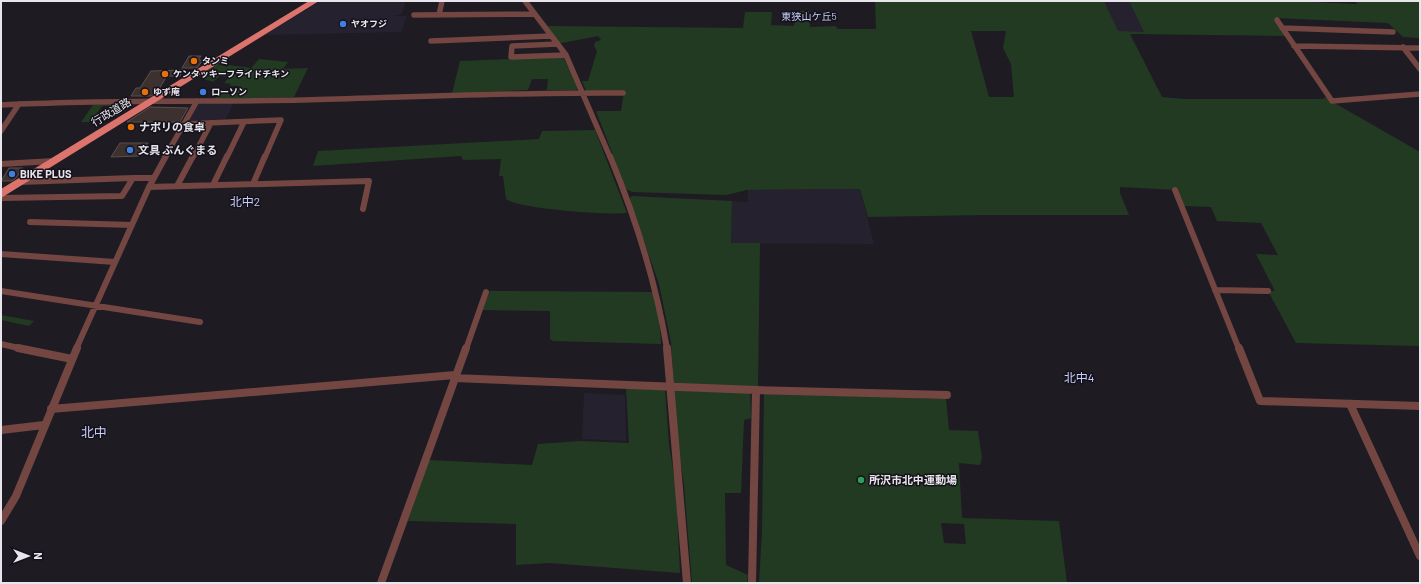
<svg xmlns="http://www.w3.org/2000/svg" width="1421" height="584" viewBox="0 0 1421 584" font-family="Barlow,'Noto Sans JP',sans-serif">
	<style>
		.built { fill: #26212f }
		.green { fill: #223a22; fill-rule: evenodd }
		.building { fill: #3d312f; stroke: #5b4f4b }
		.lines { fill: none; stroke-linecap: round; stroke-linejoin: round }
		.minor-far2 { stroke: #734642; stroke-width: 5.5 }
		.minor-far1 { stroke: #734642; stroke-width: 6 }
		.minor { stroke: #734642; stroke-width: 8 }
		.trunk { fill: #dc746d; fill-rule: evenodd }
		.shop-dot { fill: #3f7fe0; stroke: #14111a; stroke-width: 1.5 }
		.food-dot { fill: #e8710a; stroke: #14111a; stroke-width: 1.5 }
		.leisure-dot { fill: #2e9e5b; stroke: #14111a; stroke-width: 1.5 }
		.labels { text-anchor: middle; stroke-width: 3; stroke-linejoin: round; paint-order: stroke }
		.far-poi-label { font-size: 9px; font-weight: bold; fill: #e8e6ec; stroke: #14111a; text-anchor: start }
		.far-neighbourhood-label { font-size: 10px; fill: #c5cff9; stroke: #14111a }
		.street-label { font-size: 11px; fill: #e8e6ec; stroke: #14111a }
		.poi-label { font-size: 11px; font-weight: bold; fill: #e8e6ec; stroke: #14111a; text-anchor: start }
		.neighbourhood-label { font-size: 12px; fill: #c5cff9; stroke: #14111a }
		.quarter-label { font-size: 13px; fill: #c5cff9; stroke: #14111a }
	</style>
	<rect width="100%" height="100%" fill="#1e1b23"/>
	<path class="built" d="M321,1H406L402,14L393,16H407L401,32L264,35Z
		M1104,1H1129L1145,32H1118Z
		M235,101L225,120L187,121L199,103Z
		M860,189L874,244L731,243L732,201L748,202V190Z
		M584,393L625,395L626,441L582,439Z"/>
	<path class="green" d="M875,1H1104L1118,31L1144,32L1129,1H1289L1357,4L1355,1H1420V38L1403,37L1388,23L1274,18L1285,36L1130,34L1162,97L1183,99H1324V97L1420,152V346L1296,343L1268,291H1275L1256,254L1278,255L1261,223L1217,221L1211,207L1183,206L1176,190L1120,187V193L1129,215H985L868,217L860,189L747,190L726,195L632,192L626,189L596,111H621L624,92L586,91L582,81H588L597,51L594,46L595,42L601,40L598,36L562,43L559,42L547,26L743,28L745,12H772L771,25L794,26L796,11H809L810,27L835,26L838,29H876ZM971,31H1006L1003,48L1011,64L1014,97H989Z
		M563,57L579,88L576,90H547L548,79H532L528,90L452,93L460,61Z
		M259,59L288,62L283,69L308,68L294,97L214,99L221,94H234L239,86H230L231,84L224,83L229,77L220,76L213,82L204,79L208,76L202,73L217,64L227,67L229,65L251,68Z
		M115,104L113,106H102L91,122H81L93,105Z
		M595,130L627,213C607,215 520,209 506,199L503,176H499L501,159L463,160L461,156L313,166L318,151L539,139L542,131Z
		M632,196L732,201L731,243H760L758,387H750L751,418L744,420L741,493H725L726,565L748,575L747,583H692L684,485L678,446L671,342L659,284L629,199Z
		M490,291L653,292L659,315L661,344L553,341L550,339V311L482,310Z
		M1,315L34,321L29,326L1,320Z
		M626,387L665,389L669,444L676,489L680,573L549,563L516,565V524L408,521L429,460L532,465L538,444L581,441L629,443Z
		M764,393L946,399L949,430L978,431L982,458L980,465L959,463L962,518L1059,521L1067,583H759L762,531ZM941,523L964,524L966,544L944,543Z"/>
	<path class="building" d="M189,56H201L198,60H203L197,68H182Z
		M183,70L180,76H167L157,92L151,96H131L136,88H140L151,71Z
		M150,107L188,108L180,122H127Z
		M120,143H148L139,156L111,157Z
		M9,168H23L16,178L12,181H1Z"/>
	<g class="lines">
		<path class="minor-far2" d="M525,1L566,55L610,157
			M414,15L534,14
			M439,15L442,1
			M1277,20L1332,101L1420,94
			M1282,28L1393,32
			M431,41L551,36
			M558,44L512,46L511,57L566,55
			M1294,46L1420,48
			M1403,47L1420,69
			M1,105C102,100 203,102 304,100C410,97 517,92 623,93
			M183,124L281,120L265,157
			M1,131L19,104
			M165,157L197,101
			M193,157L211,123
			M227,157L244,122"/>
		<path class="minor-far1" d="M610,156C636,219 656,282 667,349
			M1,164L54,161
			M133,178H154
			M253,184L265,156
			M213,185L227,156
			M177,186L193,156
			M149,187L369,181L363,209
			M1175,190L1239,349
			M1,198L122,196L133,178L20,182
			M30,222L132,225
			M1,254L115,262
			M1215,290L1268,291
			M1,291L200,322
			M1,344L23,349
			M76,349L149,187L166,156
			M466,349L486,292"/>
		<path class="minor" d="M18,348L72,359
			M667,348L687,583
			M1239,348L1260,401L1420,406
			M454,378L756,390L947,395
			M1350,404L1420,556
			M51,409L455,375
			M1,430L44,425
			M1,521L16,496L77,348
			M381,583L466,348
			M752,583L756,390"/>
		<path class="trunk" d="M309,1H319L1,198V189Z"/>
	</g>
	<g class="shop-dot">
		<circle cx="343" cy="24" r="4"/>
		<circle cx="203" cy="92" r="4"/>
		<circle cx="130" cy="150" r="4"/>
		<circle cx="12" cy="174" r="4"/>
	</g>
	<g class="food-dot">
		<circle cx="194" cy="61" r="4"/>
		<circle cx="165" cy="74" r="4"/>
		<circle cx="145" cy="92" r="4"/>
		<circle cx="131" cy="127" r="4"/>
	</g>
	<circle class="leisure-dot" cx="861" cy="480" r="4"/>
	<g class="labels">
		<g class="far-poi-label">
			<text x="351" y="27">ヤオフジ</text>
			<text x="202" y="64">タンミ</text>
			<text x="173" y="77">ケンタッキーフライドチキン</text>
			<text x="153" y="95">ゆず庵</text>
			<text x="211" y="95">ローソン</text>
		</g>
		<g class="far-neighbourhood-label">
			<text x="809" y="20">東狭山ケ丘5</text>
		</g>
		<g class="street-label">
			<text transform="translate(111 112) rotate(-31)" y="4">行政道路</text>
		</g>
		<g class="poi-label">
			<text x="139" y="131">ナポリの食卓</text>
			<text x="138" y="154">文具 ぶんぐまる</text>
			<text x="20" y="178">BIKE PLUS</text>
			<text x="869" y="484">所沢市北中運動場</text>
		</g>
		<g class="neighbourhood-label">
			<text x="245" y="206">北中2</text>
			<text x="1079" y="382">北中4</text>
		</g>
		<g class="quarter-label">
			<text x="94" y="437">北中</text>
		</g>
	</g>
	<rect width="1421" height="584" fill="none" stroke="#e8e6ec" stroke-width="4"/>
	<g transform="translate(28 556) rotate(90)" stroke="#14111a" stroke-width="3" paint-order="stroke">
	<path d="M0-3L7 15L0 10L-7 15Z" fill="#e8e6ec"/>
	<text y="-6" font-size="11" font-weight="bold" text-anchor="middle" fill="#e8e6ec">N</text>
	</g>
</svg>
